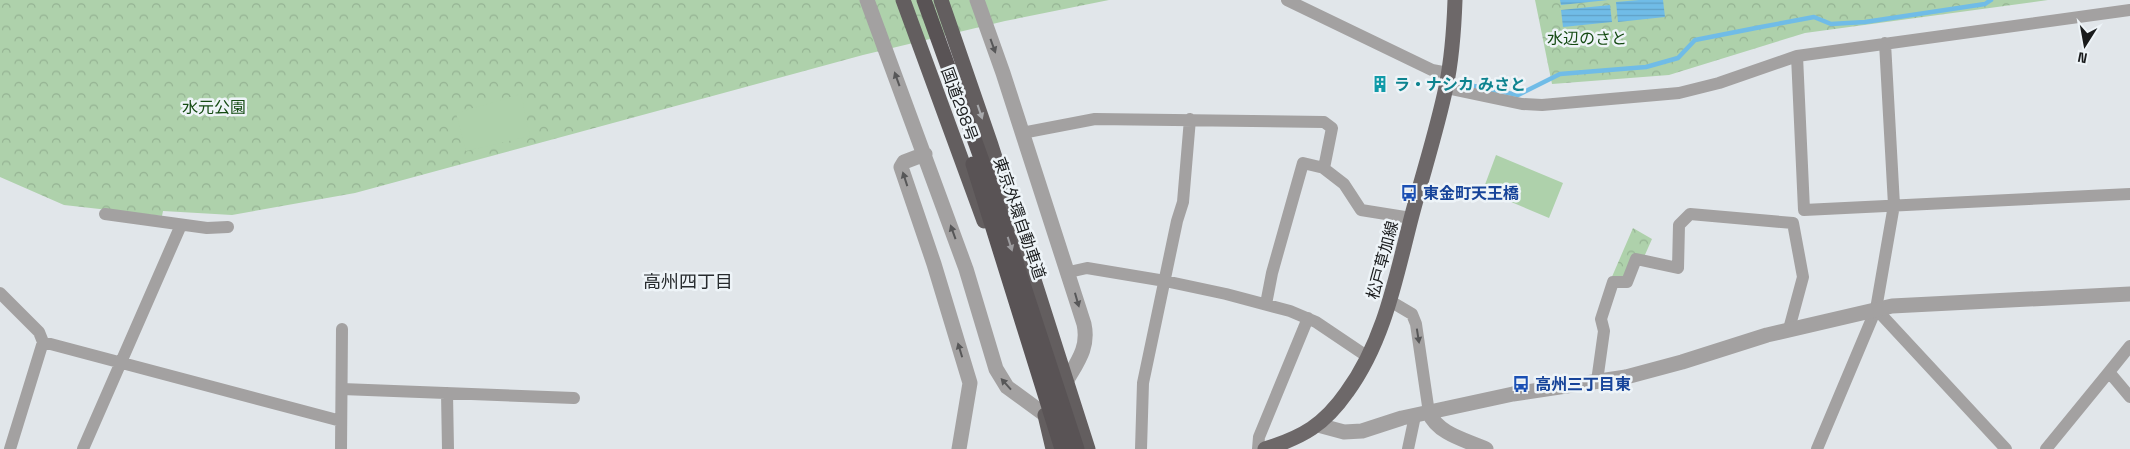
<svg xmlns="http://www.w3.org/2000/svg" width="2130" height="449" viewBox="0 0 2130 449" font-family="'Space Grotesk','Noto Sans JP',sans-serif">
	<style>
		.forest { fill: url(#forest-crowns) }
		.garden { fill: #aed1ab }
		.water { fill: url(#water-rules) }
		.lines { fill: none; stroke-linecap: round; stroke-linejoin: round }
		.stream { stroke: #70bce7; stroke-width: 4.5 }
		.minor { stroke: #a3a1a1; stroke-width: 12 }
		.tertiary { stroke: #a3a1a1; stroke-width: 15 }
		.primary { stroke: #6d6869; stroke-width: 15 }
		.trunk { stroke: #635e5f; stroke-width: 15 }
		.motorway { stroke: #595355; stroke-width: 15 }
		.oneway { fill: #575758 }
		.oneway2 { fill: #a8a9ac }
		.oneway3 { fill: #9c9b9e }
		.labels { text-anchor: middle; stroke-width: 5; stroke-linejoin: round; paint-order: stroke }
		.park-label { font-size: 16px; fill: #144a12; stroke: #eef4f8 }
		.culture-label { font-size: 16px; font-weight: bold; fill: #0d838f; stroke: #eef4f8; text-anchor: start }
		.street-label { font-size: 16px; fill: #191b1c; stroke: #eef4f8 }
		.transit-label { font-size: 16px; font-weight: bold; fill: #164399; stroke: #eef4f8; text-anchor: start }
		.neighbourhood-label { font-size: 18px; fill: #272b2e; stroke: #eef4f8 }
	</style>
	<defs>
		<pattern id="forest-crowns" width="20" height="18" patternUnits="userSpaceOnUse" patternTransform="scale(1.25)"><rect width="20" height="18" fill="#aed1ab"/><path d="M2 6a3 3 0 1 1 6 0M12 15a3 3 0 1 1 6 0" fill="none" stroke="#95b393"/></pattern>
		<pattern id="water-rules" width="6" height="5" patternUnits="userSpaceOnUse" patternTransform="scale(1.25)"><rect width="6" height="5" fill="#70bce7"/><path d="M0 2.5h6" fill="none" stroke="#60a1c6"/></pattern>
	</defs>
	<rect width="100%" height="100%" fill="#e1e6ea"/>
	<path class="forest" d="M0,0H1109L1005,21L863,55L355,193L232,215L163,211L162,216L64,205L0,177Z
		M1535,0H2048L1805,33L1669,75L1552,84Z
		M1633,228L1652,239L1644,257L1626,279H1611Z"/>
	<path class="garden" d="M521,94L530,136L466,151L456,113Z
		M1496,155L1563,183L1549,218L1483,190Z"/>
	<path class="water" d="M1560,0H1608L1561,5Z
		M1639,0H1663L1665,17L1618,22L1616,2Z
		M1610,5L1612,22L1563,27L1561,10Z"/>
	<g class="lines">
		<path class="stream" d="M1464,84L1518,95L1560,74L1646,67L1678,58L1695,40L1761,27L1814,17L1831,24L1865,22L1985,4L1991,0"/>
		<path class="minor" d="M1287,0L1432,70L1448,73
			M1797,56L1804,210L2130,194
			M1446,88L1522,104L1542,105L1679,93L1719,83L1797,56L2130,10
			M1022,133L1095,119L1324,122L1332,128L1324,168L1303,163L1272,273L1266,304
			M1322,167L1344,184L1361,210L1411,218
			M105,214L207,228L228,227
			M1069,272L1087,268L1165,281L1226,294L1290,311L1316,322L1368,357
			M0,293L39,332L43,342L10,449
			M1390,301L1412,314L1416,324L1429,413
			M1876,309L2006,449
			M43,342L341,421
			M2130,346L2109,372L2130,397
			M1597,381L1604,331L1601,319L1613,282H1627L1636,259L1678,268L1679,225L1690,214L1793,223L1803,277L1789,329
			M342,389L574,398
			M447,393L448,449
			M83,449L181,225
			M341,449L342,329
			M1141,449L1143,383L1177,221L1183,202L1190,119
			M1258,449L1259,437L1308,318
			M1408,449L1415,416
			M1817,449L1876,309L1894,205L1885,43
			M2046,449L2109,372"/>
		<path class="tertiary" d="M867,0L966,269L996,369L1007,387L1044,414
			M977,0L1003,73L1084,324C1089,347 1078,361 1067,380
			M925,154L904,162L901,167L934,264L970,383L959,449
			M1429,413C1438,434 1466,440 1486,449
			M1318,425L1344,432L1362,431L1402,418L1513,394L1626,377L1682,362L1767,335L1892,306L2130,294"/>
		<path class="primary" d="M1265,449C1303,437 1324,425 1347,392C1385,340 1396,276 1412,215C1423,173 1437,130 1446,87C1452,58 1454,29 1455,0"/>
		<path class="trunk" d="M903,0L984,221
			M941,0L991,145L1088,449
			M1045,415L1053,449"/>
		<path class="motorway" d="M924,0L990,183L1077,449
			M973,164L1062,449"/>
	</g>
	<defs><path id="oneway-solid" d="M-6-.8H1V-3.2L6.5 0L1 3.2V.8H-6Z" transform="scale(1.25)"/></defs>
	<g class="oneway">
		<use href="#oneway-solid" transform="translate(993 46) rotate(70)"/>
		<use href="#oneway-solid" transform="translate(897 79) rotate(-110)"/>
		<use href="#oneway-solid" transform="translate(905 179) rotate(-108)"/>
		<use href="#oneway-solid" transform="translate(953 232) rotate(-110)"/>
		<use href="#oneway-solid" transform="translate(1077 300) rotate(74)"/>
		<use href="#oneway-solid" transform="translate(1418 336) rotate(81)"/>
		<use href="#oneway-solid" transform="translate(960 350) rotate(-107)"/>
		<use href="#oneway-solid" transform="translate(1006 384) rotate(-132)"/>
	</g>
	<use class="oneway2" href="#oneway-solid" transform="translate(980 112) rotate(71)"/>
	<use class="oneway3" href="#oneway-solid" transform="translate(1010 244) rotate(72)"/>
	<defs>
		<g id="building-bare" transform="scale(1.35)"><path d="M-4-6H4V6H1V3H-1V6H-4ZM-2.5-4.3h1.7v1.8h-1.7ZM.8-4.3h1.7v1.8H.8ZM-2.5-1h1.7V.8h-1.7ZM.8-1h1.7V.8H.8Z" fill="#0f9aa8" stroke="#eef4f8" stroke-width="2.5" paint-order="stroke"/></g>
		<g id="bus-bare" transform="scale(1.35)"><path d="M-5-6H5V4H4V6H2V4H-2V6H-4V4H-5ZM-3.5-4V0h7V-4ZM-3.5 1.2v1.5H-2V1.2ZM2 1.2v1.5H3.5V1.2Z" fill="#1a4fb4" stroke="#eef4f8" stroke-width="2.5" paint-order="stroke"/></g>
	</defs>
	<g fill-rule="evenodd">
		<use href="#building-bare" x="1380" y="84"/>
		<use href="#bus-bare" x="1409" y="193"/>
		<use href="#bus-bare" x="1521" y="384"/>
	</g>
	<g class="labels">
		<g class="park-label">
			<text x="1587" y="44">水辺のさと</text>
			<text x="214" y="113">水元公園</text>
		</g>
		<g class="culture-label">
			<text x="1394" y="90">ラ・ナシカ みさと</text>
		</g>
		<g class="street-label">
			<text transform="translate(960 104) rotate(70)" y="6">国道298号</text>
			<text transform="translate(1020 218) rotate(71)" y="6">東京外環自動車道</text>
			<text transform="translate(1382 260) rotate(-75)" y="6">松戸草加線</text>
		</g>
		<g class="transit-label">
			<text x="1423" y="199">東金町天王橋</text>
			<text x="1535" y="390">高州三丁目東</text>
		</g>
		<g class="neighbourhood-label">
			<text x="688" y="288">高州四丁目</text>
		</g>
	</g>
	<g transform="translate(2085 45) rotate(191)" stroke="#eef4f8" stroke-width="4" paint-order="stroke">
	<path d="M0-4L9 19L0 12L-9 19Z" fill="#191b1c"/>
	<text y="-8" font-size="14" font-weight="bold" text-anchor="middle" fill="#191b1c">N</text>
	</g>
</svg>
